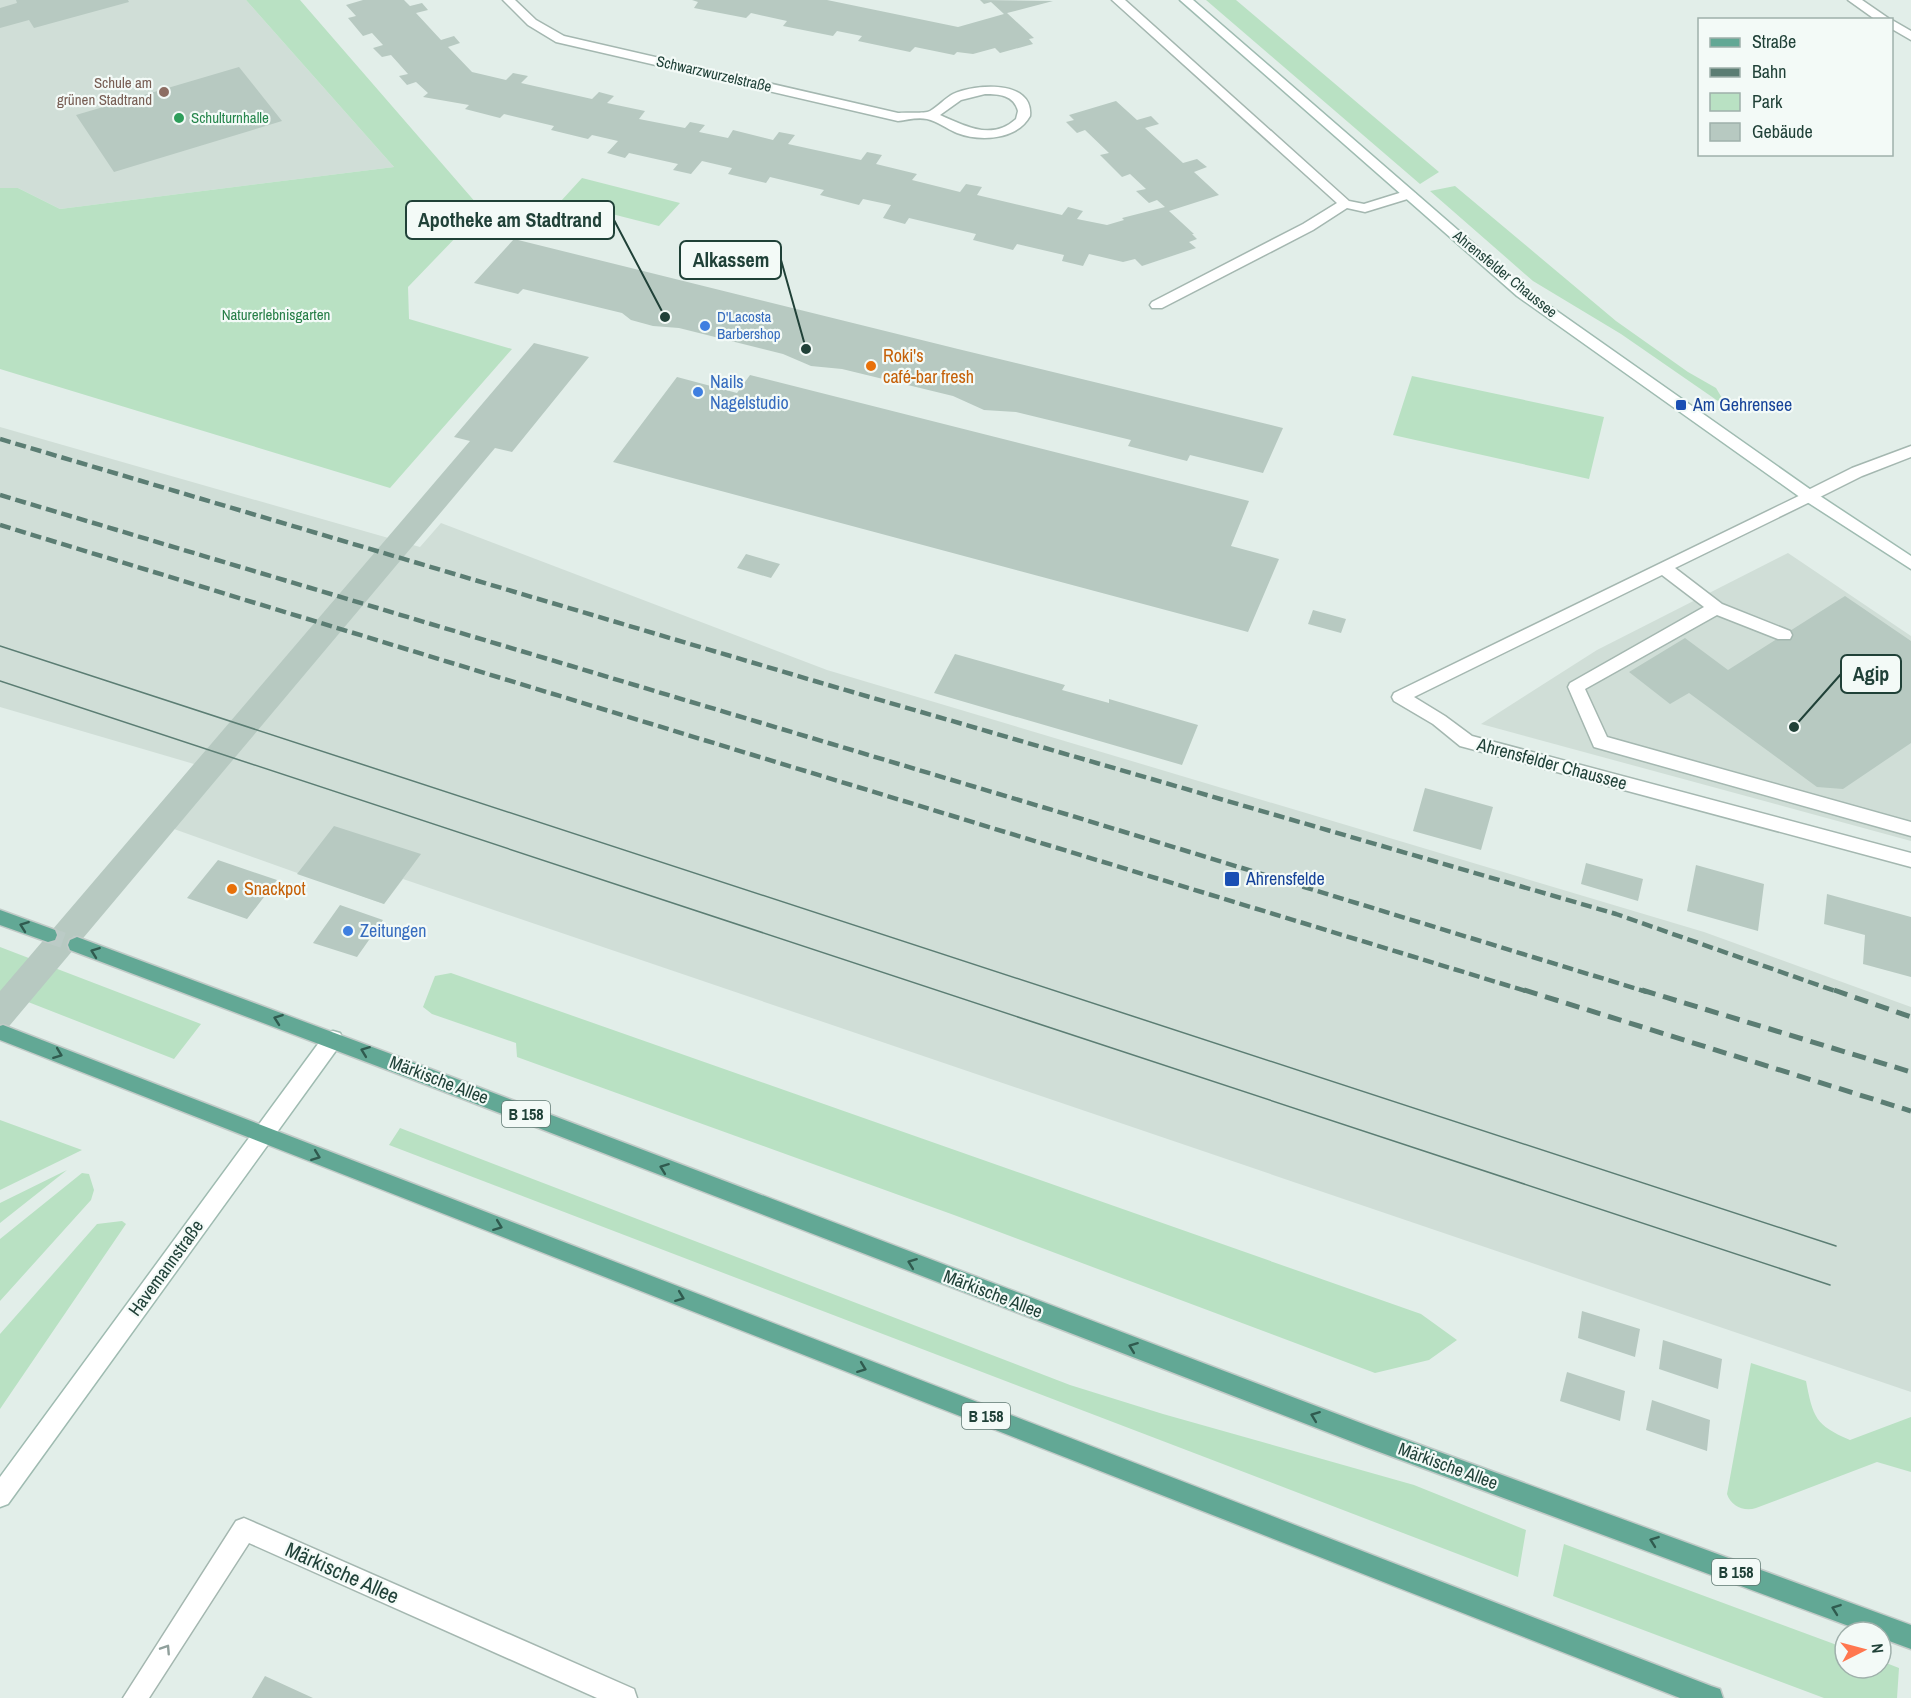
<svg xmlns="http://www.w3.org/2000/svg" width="1911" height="1698" viewBox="0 0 1911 1698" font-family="'Archivo Narrow',sans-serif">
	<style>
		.built { fill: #d0ded7 }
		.green { fill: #b9e1c3 }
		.building { fill: #b7c9c1 }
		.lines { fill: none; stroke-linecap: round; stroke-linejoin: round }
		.primary-tunnel { stroke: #bbcbc6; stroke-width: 16; stroke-dasharray: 16 8; stroke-linecap: butt }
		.lane-casing { stroke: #a4b7b0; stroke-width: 3 }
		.street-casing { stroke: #a4b7b0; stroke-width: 3 }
		.secondary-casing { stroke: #9fbbb1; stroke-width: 3 }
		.primary-casing { stroke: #c1cac7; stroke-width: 3 }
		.lane { fill: #fff; fill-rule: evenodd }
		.street { fill: #fff; fill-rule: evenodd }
		.secondary { fill: #fff; fill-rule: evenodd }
		.primary { fill: #62a895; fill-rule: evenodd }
		.tram { stroke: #5b7d73; stroke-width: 1.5 }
		.rail-far1 { stroke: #5b7d73; stroke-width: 4.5; stroke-dasharray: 11 5; stroke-linecap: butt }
		.rail { stroke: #5b7d73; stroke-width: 5; stroke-dasharray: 14 8; stroke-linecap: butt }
		.oneway { stroke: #305b4f }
		.oneway2 { stroke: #90a09c }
		.education-dot { fill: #8d6e63; stroke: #f3faf7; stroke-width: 2 }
		.leisure-dot { fill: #2e9e5b; stroke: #f3faf7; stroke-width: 2 }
		.shop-dot { fill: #3f7fe0; stroke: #f3faf7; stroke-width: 2 }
		.food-dot { fill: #e8710a; stroke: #f3faf7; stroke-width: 2 }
		.transit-dot { fill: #1a4fb4; stroke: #f3faf7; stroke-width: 2 }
		.labels { text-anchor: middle; stroke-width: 4.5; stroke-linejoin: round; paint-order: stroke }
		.far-street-label { font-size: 15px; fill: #204138; stroke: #f3faf7 }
		.far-education-label { font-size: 15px; fill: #785e54; stroke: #f3faf7; text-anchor: end }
		.far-leisure-label { font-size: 15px; fill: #27864d; stroke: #f3faf7; text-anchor: start }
		.far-park-label { font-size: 15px; fill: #257d46; stroke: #f3faf7 }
		.far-shop-label { font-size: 15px; fill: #366cbe; stroke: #f3faf7; text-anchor: start }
		.shield { fill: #f3faf7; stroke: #5f7871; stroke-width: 1.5 }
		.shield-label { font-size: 16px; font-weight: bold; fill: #204138 }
		.food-label { font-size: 18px; fill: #c56008; stroke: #f3faf7; text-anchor: start }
		.shop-label { font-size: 18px; fill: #366cbe; stroke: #f3faf7; text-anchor: start }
		.transit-label { font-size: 18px; fill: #164399; stroke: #f3faf7; text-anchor: start }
		.street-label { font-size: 18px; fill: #204138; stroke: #f3faf7 }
		.near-street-label { font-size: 21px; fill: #204138; stroke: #f3faf7 }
		.leader { fill: none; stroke: #204138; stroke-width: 2 }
		.callout-dot { fill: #204138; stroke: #f3faf7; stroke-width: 2 }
		.callout { fill: #f3faf7; stroke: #204138; stroke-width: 2 }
		.callout-label { font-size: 20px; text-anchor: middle; font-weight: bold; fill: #204138 }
	</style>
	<rect width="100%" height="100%" fill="#e2eee9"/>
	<path class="built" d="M0,0H246L394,167L60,209L18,188H0Z
		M0,427L420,547L441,523L827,670L1704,932L1911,1007V1392L403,879L384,904L174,829L145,822L194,764L0,707Z
		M1788,553L1911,636V841L1481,724L1597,650Z"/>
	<path class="green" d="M246,0H300L490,219L460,233L408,287L409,319L512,349L390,488L0,369V188H18L60,209L394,167Z
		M1206,0H1236L1439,172L1420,184Z
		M582,178L680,203L659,226L561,201Z
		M1455,186L1616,321L1688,372L1716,388L1728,408L1621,334L1533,281L1430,191Z
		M1412,376L1604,417L1589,479L1393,435Z
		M0,947L201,1024L174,1059L0,991Z
		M451,973L1421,1314L1457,1340L1429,1360L1375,1373L954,1215L517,1057L516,1043L432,1014L423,1007L435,976Z
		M0,1120L82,1150L0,1190Z
		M400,1128L1070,1385L1163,1414L1414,1485L1526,1530L1518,1577L389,1145Z
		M67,1170L0,1223V1203Z
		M82,1173L89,1174L94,1190L91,1200L0,1301V1239Z
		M122,1221L126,1224L0,1409V1334L97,1224Z
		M1751,1363L1806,1381C1813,1417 1815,1425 1850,1440L1911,1417V1472L1877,1462L1756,1508C1744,1512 1731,1506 1727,1494Z
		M1564,1544L1845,1648V1668H1881V1661L1899,1668L1897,1698H1824L1553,1596Z"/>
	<path class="building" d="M16,0H128L129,2L34,28L29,20L0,28V8L17,3Z
		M363,0H404L410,6L422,3L428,10L416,13L441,40L454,36L460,43L448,47L472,72L506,80L513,73L528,76L521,83L592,99L599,92L614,96L607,103L645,111L639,119L685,128L690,122L705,125L699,132L728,138L733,130L773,140L779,132L795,135L788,144L861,160L867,152L882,155L876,164L917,174L912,180L960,192L966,184L982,187L977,195L1062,215L1068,207L1083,211L1077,219L1107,225L1124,220L1122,218L1165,207L1157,200L1149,203L1136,191L1146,189L1130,174L1122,177L1100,155L1109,153L1085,130L1077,133L1066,122L1074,120L1069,115L1116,101L1137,120L1151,116L1159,124L1145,128L1183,163L1197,159L1207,167L1194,172L1219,195L1169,211L1194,234H1192L1197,239L1189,242L1196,248L1142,266L1135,259L1123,262L1089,254L1083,266L1062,261L1064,255L1017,244L1013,250L973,240L976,234L909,218L905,224L883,218L891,205L863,199L859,205L820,195L824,190L770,177L766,183L728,174L732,168L702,161L691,174L673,170L678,164L629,153L625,158L607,153L618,141L592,135L588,139L551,130L554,126L504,114L500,118L465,109L469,105L423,97L428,93L416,82L407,85L399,76L408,74L391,55L382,57L373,48L383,45L372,33L363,36L348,18L356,16L346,5Z
		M692,0H827L958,27L1004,14L991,2L984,4L980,0L1053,1L1007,13L1034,38L1029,39L1033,44L1000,53L995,48L973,54L957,52L954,55L915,47L910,52L858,41L862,36L837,31L833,36L783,26L787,21L751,13L746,18L694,8L698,2Z
		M239,67L282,121L114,172L76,115Z
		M514,239L958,349L1283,428L1263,473L1190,455L1187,461L1128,446L1131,440L1016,412L984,410L953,396L842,369L811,366L783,354L679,328L653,326L631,320L622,313L523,289L518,294L474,283Z
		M534,343L589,357L512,452L495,448L0,1037V991L470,441L454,437Z
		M750,375L1249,501L1231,546L1279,559L1248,632L613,462L677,377L737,393Z
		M746,554L780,564L771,578L737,568Z
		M1845,596L1911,641V743L1843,789L1817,787L1689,693L1670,704L1629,672L1685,638L1728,670Z
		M1313,610L1346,619L1341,633L1308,624Z
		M955,654L1065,685L1062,690L1109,703V699L1198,725L1182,765L934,693Z
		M1425,788L1493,807L1481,850L1413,831Z
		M334,826L421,854L384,904L297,874Z
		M218,860L277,880L247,919L187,898Z
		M1586,863L1643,879L1638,901L1581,884Z
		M1696,865L1764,884L1758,931L1687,911Z
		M1827,894L1911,917V977L1863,964L1865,935L1824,924Z
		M340,905L383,920L357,957L313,943Z
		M1582,1311L1640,1329L1635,1357L1578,1338Z
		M1663,1340L1722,1359L1718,1389L1659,1369Z
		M1567,1372L1625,1391L1620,1421L1560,1401Z
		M1652,1400L1710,1420L1707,1451L1646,1430Z
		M265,1676L313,1698H252Z"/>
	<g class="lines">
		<path class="primary-tunnel" d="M48,935L77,945"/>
		<g class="lane-casing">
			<path id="lane" d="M503,0H515L536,20L564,36L898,113C906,112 924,114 930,111C939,106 945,98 953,94C974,84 1034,79 1030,116C1017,140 980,142 957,133C947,129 937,121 927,119C917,117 907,120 898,121L556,42L528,25ZM985,94C999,94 1014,95 1018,111L1016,119C992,141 965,126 940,115L961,100Z
				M1112,0H1125L1349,201L1364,204L1409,190L1416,194L1414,197L1365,212L1347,208L1313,230L1162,308H1152L1150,305L1152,302L1303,224L1337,203Z
				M1809,491L1817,496L1814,500L1675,568L1722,604L1790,631L1792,635L1790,639H1778L1717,615L1585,689L1607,737L1911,822V836L1594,747L1568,687L1570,683L1704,607L1662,575L1414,697L1445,716L1472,736L1911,853V867L1460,746L1433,724L1394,701L1392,697L1394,693Z"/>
		</g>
		<g class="street-casing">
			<path id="street" d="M1848,0H1862L1891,20H1876Z
				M1892,20L1911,31V40L1892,29Z
				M1911,446V457L1862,476L1814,500L1809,501L1801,496L1804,492L1852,468Z
				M244,1518L634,1689L637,1698H597L249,1543L149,1698H123L236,1521Z"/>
		</g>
		<g class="secondary-casing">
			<path id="secondary" d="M1180,0H1193L1527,290L1814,492L1911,556V569L1804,500L1517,296Z
				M333,1031L340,1033L343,1039L340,1045L8,1504L0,1507V1477L326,1033Z"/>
		</g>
		<g class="primary-casing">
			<path id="primary" d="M0,910L55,930L57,935L55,940L48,942L0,925Z
				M77,937L407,1060L1366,1425L1911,1625V1649L1881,1638V1632H1865L1366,1447L393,1072L70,950L68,945L70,940Z
				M3,1025L1711,1686L1720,1689L1723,1698H1680L0,1040V1026Z"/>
		</g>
		<use href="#lane" class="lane"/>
		<use href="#street" class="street"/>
		<use href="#secondary" class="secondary"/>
		<use href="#primary" class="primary"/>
		<path class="tram" d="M0,646L1836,1246
			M0,681L1830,1285"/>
		<path class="rail-far1" d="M0,439L818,682L1616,914L1838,992
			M0,495L1069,815L1647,992
			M0,525L1529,992"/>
		<path class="rail" d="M1524,990L1911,1111
			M1642,990L1911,1072
			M1834,990L1911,1017"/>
	</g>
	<defs><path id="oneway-chevron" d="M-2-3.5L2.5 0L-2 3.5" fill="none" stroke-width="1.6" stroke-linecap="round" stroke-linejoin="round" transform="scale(1.5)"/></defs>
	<g class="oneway">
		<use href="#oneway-chevron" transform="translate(24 926) rotate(-160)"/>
		<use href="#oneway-chevron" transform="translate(95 952) rotate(-160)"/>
		<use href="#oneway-chevron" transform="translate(278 1019) rotate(-160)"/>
		<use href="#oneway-chevron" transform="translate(365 1051) rotate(-159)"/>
		<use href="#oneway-chevron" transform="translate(58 1054) rotate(21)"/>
		<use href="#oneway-chevron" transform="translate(316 1156) rotate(21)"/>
		<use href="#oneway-chevron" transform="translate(664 1168) rotate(-159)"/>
		<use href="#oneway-chevron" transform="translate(498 1226) rotate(21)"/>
		<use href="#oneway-chevron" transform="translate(912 1263) rotate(-159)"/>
		<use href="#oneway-chevron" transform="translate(680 1297) rotate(21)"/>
		<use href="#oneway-chevron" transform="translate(1133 1347) rotate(-159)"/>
		<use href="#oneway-chevron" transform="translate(862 1368) rotate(21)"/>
		<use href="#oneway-chevron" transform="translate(1315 1416) rotate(-159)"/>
		<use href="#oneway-chevron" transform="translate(1654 1541) rotate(-160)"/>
		<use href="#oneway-chevron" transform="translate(1836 1609) rotate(-160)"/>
	</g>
	<use class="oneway2" href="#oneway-chevron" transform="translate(166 1649) rotate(-57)"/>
	<circle class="education-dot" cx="164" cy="92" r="6"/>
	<circle class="leisure-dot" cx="179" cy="118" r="6"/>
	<g class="shop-dot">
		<circle cx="705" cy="326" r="6"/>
		<circle cx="698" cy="392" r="6"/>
		<circle cx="348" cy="931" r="6"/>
	</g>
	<g class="food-dot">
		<circle cx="871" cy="366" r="6"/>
		<circle cx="232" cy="889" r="6"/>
	</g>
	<g class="transit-dot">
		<rect x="1675" y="399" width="12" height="12" rx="3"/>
		<rect x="1224" y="871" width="16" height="16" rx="3"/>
	</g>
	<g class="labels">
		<g class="far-street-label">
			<text transform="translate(714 74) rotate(13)" y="5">Schwarzwurzelstraße</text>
			<text transform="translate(1505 274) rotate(39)" y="5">Ahrensfelder Chaussee</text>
		</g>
		<g class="far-education-label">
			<text x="152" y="88">Schule am<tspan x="152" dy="17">grünen Stadtrand</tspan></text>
		</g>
		<g class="far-leisure-label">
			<text x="191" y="123">Schulturnhalle</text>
		</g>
		<g class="far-park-label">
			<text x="276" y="320">Naturerlebnisgarten</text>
		</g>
		<g class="far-shop-label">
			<text x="717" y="322">D'Lacosta<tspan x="717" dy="17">Barbershop</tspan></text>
		</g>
		<g class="shield">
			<rect x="502" y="1101" width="48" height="26" rx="4.5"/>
			<rect x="962" y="1403" width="48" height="26" rx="4.5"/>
			<rect x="1712" y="1559" width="48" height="26" rx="4.5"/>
		</g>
		<g class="shield-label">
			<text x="526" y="1120">B 158</text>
			<text x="986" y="1422">B 158</text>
			<text x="1736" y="1578">B 158</text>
		</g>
		<g class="food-label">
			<text x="883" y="362">Roki's<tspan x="883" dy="21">café-bar fresh</tspan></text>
			<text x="244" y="895">Snackpot</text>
		</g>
		<g class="shop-label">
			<text x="710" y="388">Nails<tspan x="710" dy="21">Nagelstudio</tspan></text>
			<text x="360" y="937">Zeitungen</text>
		</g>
		<g class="transit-label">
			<text x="1693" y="411">Am Gehrensee</text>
			<text x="1246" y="885">Ahrensfelde</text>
		</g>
		<g class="street-label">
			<text transform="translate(1552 764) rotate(15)" y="6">Ahrensfelder Chaussee</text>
			<text transform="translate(439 1080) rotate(21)" y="6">Märkische Allee</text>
			<text transform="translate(166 1268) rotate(-54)" y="6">Havemannstraße</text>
			<text transform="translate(993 1294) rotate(21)" y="6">Märkische Allee</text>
			<text transform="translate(1448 1466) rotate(20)" y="6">Märkische Allee</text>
		</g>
		<g class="near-street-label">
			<text transform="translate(342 1573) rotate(24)" y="7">Märkische Allee</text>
		</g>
	</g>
	<path class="leader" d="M665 317L614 220M806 349L781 260M1794 727L1841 674"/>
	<g class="callout-dot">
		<circle cx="665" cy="317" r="6"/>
		<circle cx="806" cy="349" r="6"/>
		<circle cx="1794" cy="727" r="6"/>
	</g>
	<g class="callout">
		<rect x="406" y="201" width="208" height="38" rx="6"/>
		<rect x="680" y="241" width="101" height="38" rx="6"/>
		<rect x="1841" y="655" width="60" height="38" rx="6"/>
	</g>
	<g class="callout-label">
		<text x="510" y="227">Apotheke am Stadtrand</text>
		<text x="731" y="267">Alkassem</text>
		<text x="1871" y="681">Agip</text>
	</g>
	<rect x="1698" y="18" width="195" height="138" fill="#f3faf7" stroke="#9fb0ab" stroke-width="1.5"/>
	<rect x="1710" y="38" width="30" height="9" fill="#62a895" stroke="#9fb0ab" stroke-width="1.5"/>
	<text x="1752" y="48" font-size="18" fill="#204138">Straße</text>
	<rect x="1710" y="68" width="30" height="9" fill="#5b7d73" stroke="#9fb0ab" stroke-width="1.5"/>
	<text x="1752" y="78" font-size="18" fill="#204138">Bahn</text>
	<rect x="1710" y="93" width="30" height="18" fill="#b9e1c3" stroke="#9fb0ab" stroke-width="1.5"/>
	<text x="1752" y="108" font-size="18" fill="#204138">Park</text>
	<rect x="1710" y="123" width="30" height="18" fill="#b7c9c1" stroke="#9fb0ab" stroke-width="1.5"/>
	<text x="1752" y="138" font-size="18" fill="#204138">Gebäude</text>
	<g transform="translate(1863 1650) rotate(84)"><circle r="28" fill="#f3faf7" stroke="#9fb0ab" stroke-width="1.5"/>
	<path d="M0-4.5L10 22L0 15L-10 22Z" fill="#ff774f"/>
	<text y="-9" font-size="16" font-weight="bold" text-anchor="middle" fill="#204138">N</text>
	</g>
</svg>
